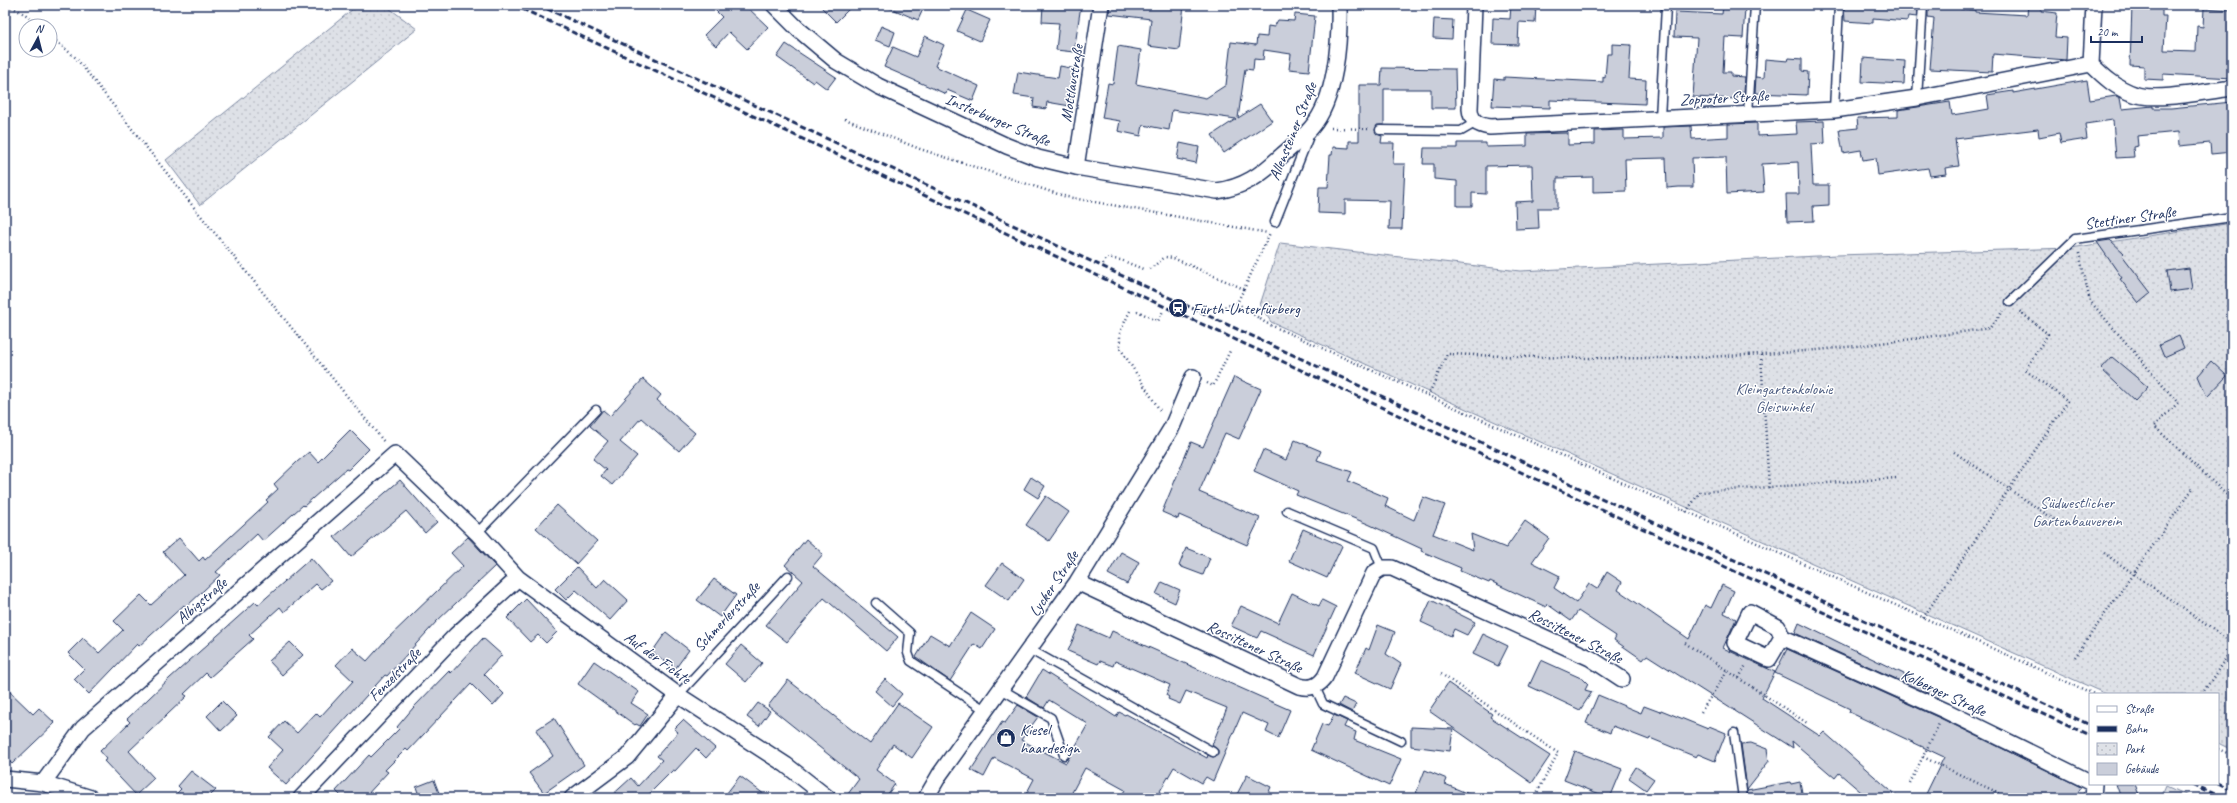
<svg xmlns="http://www.w3.org/2000/svg" width="2237" height="803" viewBox="0 0 2237 803" font-family="Caveat,sans-serif">
	<style>
		.grass { fill: url(#grass-tufts); stroke: #7c88a2 }
		.park { fill: url(#park-dots); stroke: #7c88a2 }
		.building { fill: #caceda; stroke: #1b2f5e }
		.lines { fill: none; stroke-linecap: round; stroke-linejoin: round }
		.lane-casing { stroke: #1b2f5e; stroke-width: 11 }
		.street-casing { stroke: #1b2f5e; stroke-width: 18 }
		.path { stroke: #1b2f5e; stroke-width: 2.5; stroke-dasharray: 1 3; stroke-linecap: butt }
		.lane { stroke: #fff; stroke-width: 8 }
		.street { stroke: #fff; stroke-width: 15 }
		.rail { stroke: #1b2f5e; stroke-width: 3; stroke-dasharray: 6 3; stroke-linecap: butt }
		.labels { text-anchor: middle; stroke-width: 3; stroke-linejoin: round; paint-order: stroke }
		.street-label { font-size: 16px; fill: #1b2f5e; stroke: #fff }
		.poi-label { font-size: 16px; fill: #1b2f5e; stroke: #fff; text-anchor: start }
		.park-label { font-size: 16px; fill: #4c5c80; stroke: #fff }
	</style>
	<defs>
		<pattern id="grass-tufts" width="24" height="20" patternUnits="userSpaceOnUse"><rect width="24" height="20" fill="#dee1e7"/><path d="M3 7l-1-3M5 7V3M7 7l1-3M15 17l-1-3M17 17v-4M19 17l1-3" fill="none" stroke="#bec1c9"/></pattern>
		<pattern id="park-dots" width="8" height="8" patternUnits="userSpaceOnUse"><rect width="8" height="8" fill="#dee1e7"/><path d="M2 2h.1M6 6h.1" fill="none" stroke="#bec1c9" stroke-width="1.8" stroke-linecap="round"/></pattern>
	</defs>
	<rect width="100%" height="100%" fill="#fff"/>
	<filter id="ink" filterUnits="userSpaceOnUse"><feTurbulence type="fractalNoise" baseFrequency=".025" numOctaves="2"/><feDisplacementMap in="SourceGraphic" scale="8" xChannelSelector="R" yChannelSelector="G"/><feConvolveMatrix kernelMatrix="1 2 1 2 8 2 1 2 1" color-interpolation-filters="sRGB"/></filter>
	<g filter="url(#ink)">
		<path class="grass" d="M2166,786L2192,798H2193H2161Z"/>
		<path class="park" d="M358,5H385L417,29L200,205L166,160Z
			M2232,223V750L2218,743V694H2106L1271,322L1260,305L1280,243L1520,271L1837,255L2071,248Z"/>
		<path class="building" d="M710,5H745L768,27L747,49L729,32L716,46L704,35L722,17Z
			M819,5H853L836,22Z
			M883,5H925L918,20Z
			M1043,5H1081L1074,52L1056,50L1059,23L1042,22Z
			M1110,5H1184L1179,50L1148,46L1151,19L1109,14Z
			M1511,5H1536L1535,23L1519,22L1518,45L1492,44L1493,18L1510,19Z
			M1844,5H1917V17L1908,16L1907,21L1873,18V23L1845,21Z
			M1928,5H1960V9L1975,10V12L2027,15L2028,5H2042L2041,11L2057,13L2055,37L2067,38L2066,60L1993,54L1992,72L1930,69L1934,18L1928,17Z
			M2132,5H2162V16H2166L2164,50L2196,51L2197,26L2203,27L2204,8L2232,10V78L2163,74V80L2144,79V66L2130,65Z
			M1723,6L1745,8L1743,38L1725,37L1723,72H1731V76L1745,77L1744,93L1738,92L1737,99L1693,97L1697,38L1674,37L1675,12L1722,14Z
			M967,10L990,20L980,41L957,31Z
			M1295,14L1315,16L1309,71L1289,69L1291,54L1264,50L1263,60L1254,59L1253,70L1245,69L1238,118L1260,104L1272,121L1224,153L1212,135L1236,119L1172,110L1169,130L1143,125L1141,136L1118,131L1120,121L1102,118L1108,83L1113,84L1118,46L1141,50L1136,84L1206,98L1226,85L1231,42L1256,45L1257,36L1267,37L1268,26L1274,27L1278,20L1294,21Z
			M1434,19L1453,20L1452,39L1433,38Z
			M881,26L895,32L890,46L875,40Z
			M925,36L944,45L935,66L979,86L973,101L947,90L946,94L884,67L893,47L916,57Z
			M786,44L836,77L827,89L815,80L813,83L777,57Z
			M1612,44L1631,45L1629,79L1646,80L1645,104L1550,100V108L1492,106L1494,79L1504,80V77L1603,82V77L1605,78L1607,54H1612Z
			M1789,58L1802,59V71L1808,72L1807,95L1755,93L1756,77L1764,78L1765,59L1788,61Z
			M1863,58L1905,61L1904,84L1862,82Z
			M1060,66L1076,69L1070,106L1047,102L1046,109L1033,107L1034,98L1014,95L1018,72L1058,78Z
			M1382,68L1455,69L1456,108H1431V89H1384V125H1377L1375,130L1377,134L1382,136L1381,143H1394L1393,164H1405L1402,229H1389L1390,201L1345,200V214L1318,213L1319,187H1328L1330,155H1332L1333,147L1349,148V141H1359V85H1381Z
			M2087,80L2090,100L2116,96L2120,98L2122,109L2153,106V108H2171L2232,102V152L2211,154L2210,143L2179,146L2178,132L2137,136L2138,146L2133,147L2134,157L2116,158L2113,120L2085,124L2087,139L2061,143L2059,133L2039,137L2038,129L1955,139L1959,166L1945,168L1946,174L1930,176L1928,168L1878,175L1876,158L1863,160L1861,150L1843,153L1839,130L1858,128L1857,118L1898,117V110L1950,102L1952,115L1972,112L1989,109L1987,95L2013,91V93Z
			M1824,121L1825,143L1811,144L1813,185H1829V205L1813,206L1814,221L1787,222L1786,194H1799L1798,162L1762,164L1764,192L1727,194L1726,157L1692,158L1693,187H1679L1667,188L1666,158L1625,159L1626,191L1593,192V177L1557,178V208H1538L1539,228L1516,229L1515,202L1533,201L1532,165L1486,166V194L1472,193V206H1457V181L1434,179V164H1423L1424,148H1457V143H1486V147L1527,146V134L1568,133V145L1595,144V131L1624,130V139L1663,138V127L1691,126L1692,139L1728,137V124L1757,123V136L1797,134L1796,122Z
			M1180,143L1199,147L1196,163L1177,159Z
			M2110,240L2124,253L2122,255L2151,293L2139,303L2120,279L2122,278L2097,242Z
			M2189,268L2192,289L2170,292L2167,271Z
			M2179,336L2184,348L2164,357L2159,345Z
			M2112,357L2148,387L2135,401L2101,369Z
			M2211,361L2227,376L2207,397L2198,376Z
			M1234,377L1261,389L1239,439L1225,433L1199,492L1260,518L1247,545L1179,515L1178,519L1162,512L1191,442L1203,447Z
			M643,379L661,395L657,400L695,433L679,451L641,418L620,442L637,456L612,485L601,476L606,470L593,459L608,441L590,426L603,410L610,416Z
			M350,430L369,449L348,470L346,469L304,506L303,505L263,541L257,534L216,572L220,575L186,607L184,605L139,646L137,644L89,694L74,679L84,669L68,653L83,638L99,653L123,630L114,621L141,595L151,605L184,575L163,552L179,538L199,561L203,557L205,560L268,502L266,500L278,489L274,484L297,462L309,452L318,462Z
			M1295,440L1321,451L1317,460L1352,472L1348,481L1388,498L1385,506L1414,520L1423,497L1445,505L1433,534L1473,550L1471,534L1506,548L1525,521L1549,538L1532,562L1560,576L1554,588L1576,603L1589,584L1597,589L1607,572L1622,582L1618,590L1689,639L1705,605L1711,608L1722,585L1734,591L1724,613L1736,619L1723,648L1775,672L1762,698L1820,736L1824,732L1899,798H1868L1839,773L1835,778L1792,741L1793,748L1735,711L1734,708H1730L1647,655L1643,660L1614,640L1616,636L1578,611L1571,621L1547,604L1546,607L1490,581L1489,583L1460,571L1461,568L1421,551L1422,549L1368,524L1296,495L1298,491L1254,471L1263,450L1286,460Z
			M1031,477L1045,486L1038,498L1024,489Z
			M400,480L437,522L425,533L406,511L351,557L334,537Z
			M1046,496L1069,512L1049,541L1026,525Z
			M557,505L597,541L576,564L536,528Z
			M1303,529L1342,546L1327,578L1289,561Z
			M468,537L495,566L437,621L387,676L385,675L286,785L267,768L283,750L269,737L284,721L297,733L316,713L320,717L353,681L336,665L352,648L367,661L385,641L463,566L451,553Z
			M806,539L823,554L813,566L898,637L886,651L824,598L787,642L766,625L803,581L785,565Z
			M1186,548L1210,558L1203,575L1179,566Z
			M1121,552L1139,562L1127,584L1108,574Z
			M311,558L331,581L321,589L316,584L284,612L280,607L249,635L253,639L210,677L206,673L184,694L187,696L129,751L154,778L136,795L104,761L107,759L100,751L130,722L127,719L170,678L255,602L258,605Z
			M1002,563L1024,579L1009,601L986,585Z
			M577,567L597,588L605,579L628,600L610,620L576,590L566,600L555,589Z
			M714,579L736,595L720,617L697,600Z
			M1162,582L1180,590L1175,603L1156,594Z
			M1292,593L1319,606L1322,600L1336,607L1314,655L1261,631L1257,638L1231,626L1241,606L1278,623Z
			M526,599L557,632L546,643L538,635L530,642L507,618Z
			M1431,600L1475,622L1467,635L1454,629L1451,636L1421,622Z
			M971,613L995,629L982,649L974,644L950,681L916,657L930,634L950,646Z
			M1799,623L1941,692L1938,698L1795,633Z
			M1079,625L1109,638L1112,631L1290,710L1278,738L1266,732L1269,725L1242,713L1213,781L1206,777L1202,783L1174,767L1156,798H1120L1125,790L1085,768L1069,798H1024L1034,779L994,758L984,777L971,770L1002,722L1005,723L1018,705L1038,717L1021,740L1066,763L1088,724L1049,700L1044,708L1026,697L1042,670L1116,717L1119,712L1125,715L1126,714L1207,758L1208,755L1213,757L1218,755V750L1212,745L1227,708L1186,691L1180,704L1168,699L1169,697L1166,695L1170,685L1115,661L1113,666L1100,661L1098,664L1068,651Z
			M1378,625L1395,632L1386,654L1401,664L1390,689L1355,673L1366,648L1369,650Z
			M666,632L689,650L675,669L652,652Z
			M1483,634L1508,646L1498,666L1473,654Z
			M483,638L502,655L484,674L504,694L493,706L471,684L408,751L406,749L385,770L388,772L364,798H343L336,791L369,755L371,757L399,729L397,727L413,708L449,671L451,673Z
			M290,642L303,655L282,675L269,661Z
			M741,645L762,663L746,682L725,664Z
			M1787,649L1942,719L2081,787L2075,798H1924L1944,757L1849,712L1850,709L1775,673Z
			M1541,660L1583,679L1588,684L1585,690L1592,692L1580,710L1529,686Z
			M594,661L639,692L631,703L648,714L640,726L636,724L635,725L578,684Z
			M885,679L902,694L892,706L875,691Z
			M788,680L870,744L898,703L933,727L912,758L893,744L876,770L895,784L885,798H845L859,779L768,706Z
			M1448,683L1492,714L1490,717L1550,756L1532,783L1429,711Z
			M5,687L33,714L39,708L55,723L12,764L5,757Z
			M1598,695L1641,713L1644,706L1660,712L1661,710L1708,729L1709,726L1726,733L1715,761L1698,754L1696,757L1650,738L1649,740L1613,726L1610,733L1586,723Z
			M1343,698L1356,704L1352,712L1339,705Z
			M222,701L237,716L221,731L207,716Z
			M758,703L770,711L759,726L747,717Z
			M1334,715L1347,721L1344,727L1356,732L1354,740L1401,759L1389,786L1311,750L1322,724L1328,726Z
			M554,718L584,765L544,793L529,773L553,756L536,730Z
			M683,720L715,748L706,758L696,748L675,771L673,770L647,796L649,798H609L631,778L638,786L662,760L657,756L678,732L674,729Z
			M1411,727L1453,729L1450,751L1411,746Z
			M1751,743L1767,749L1769,761L1747,789L1741,744Z
			M1575,751L1622,769L1610,798L1564,780Z
			M1636,767L1654,779L1646,790L1629,778Z
			M1425,770L1447,779L1445,784L1478,798H1428L1416,793Z
			M191,771L216,790L208,798H172L181,789L178,786Z
			M1247,775L1271,787L1266,798H1235Z
			M740,776L769,798H723Z
			M434,780L441,798H420L416,787Z
			M1790,782L1791,784L1800,782L1803,798H1748L1747,790Z
			M2116,784H2135L2140,798H2121Z"/>
		<g class="lines">
			<g class="lane-casing">
				<path id="lane" d="M1917,98L1923,5
					M1834,110L1839,5
					M1748,114L1755,5
					M1660,118L1666,6
					M1380,130L1461,131L1475,123
					M1275,222L1309,136
					M2010,302L2075,239L2232,217
					M1287,511L1374,548L1382,568
					M477,533L596,410
					M876,603L910,633L908,653L911,661L985,710
					M1029,649L1213,752
					M1315,687L1323,704L1401,741
					M1001,689L1051,718L1064,755
					M678,695L788,576
					M1734,733L1743,798"/>
			</g>
			<g class="street-casing">
				<path id="street" d="M774,5L798,29L836,61L878,86L1007,146L1038,158L1076,167L1217,191C1244,187 1261,175 1280,157C1290,148 1302,139 1311,128C1336,100 1340,41 1339,5
					M1474,5L1470,109C1471,122 1478,125 1490,127L1834,110L1917,98L2091,64C2104,77 2116,88 2134,94C2154,102 2208,91 2232,88
					M2091,64L2094,5
					M1076,167L1101,5
					M1077,582L1299,686C1310,689 1318,687 1325,677L1374,573L1382,568H1392L1590,658L1622,679
					M1782,637L1769,659L1735,643L1750,612L1778,627L1782,637L1946,711L2090,782
					M5,779L43,783L91,798
					M43,783L83,728L395,454L477,533L518,578L678,695L786,765L828,798
					M301,798L456,635L518,578
					M572,798L627,757L678,695
					M926,798L940,774L1077,582L1172,427L1193,377
					M2093,798L2094,784"/>
			</g>
			<path class="path" d="M8,5L26,15L39,26
				M50,36L76,58L192,205L385,443
				M845,119L920,149L1067,197L1268,233
				M1331,128L1368,129
				M2079,253L2090,301L2178,403L2154,426L2232,500
				M1103,264L1106,258L1121,260L1143,269
				M1150,269L1165,257L1173,258L1244,289L1270,233
				M1244,289L1237,303L1266,323L2094,694
				M1217,309L1237,303
				M1130,311L1120,332V348L1161,412
				M1137,311L1158,321L1163,311
				M1761,355L1769,488
				M1207,383L1213,386L1230,351
				M1428,396L1447,354C1552,358 1656,361 1761,354C1838,350 1914,339 1990,328L2003,311
				M1954,452L2058,522
				M1686,512L1700,492L1897,478
				M2104,553L2232,643
				M1923,618L2068,401L2025,370L2048,334L2018,310
				M1685,643L1807,723
				M2075,657L2193,488
				M1441,674L1558,753L1536,795
				M1739,678L1746,665
				M2202,694L2232,649
				M1701,712L1727,671
				M2218,749L2232,755
				M1923,757L2009,798
				M1910,783L1939,724"/>
			<use href="#lane" class="lane"/>
			<use href="#street" class="street"/>
			<path class="rail" d="M514,5L2090,736
				M539,5L2090,725
				M2218,783L2232,790
				M2193,784L2223,798"/>
		</g>
	</g>
	<defs>
		<g id="station-disc" transform="scale(1)"><circle r="9.5" fill="#1b2f5e" stroke="#fff"/><path d="M-3-6H3Q5-6 5-4V2Q5 4 3 4L4.5 6H3L1.5 4h-3L-3 6H-4.5L-3 4Q-5 4-5 2V-4Q-5-6-3-6ZM-3.5-4v3h7v-3ZM-3.5 1v1.5H-2V1ZM2 1v1.5H3.5V1Z" fill="#fff"/></g>
		<g id="shop-disc" transform="scale(1)"><circle r="9.5" fill="#1b2f5e" stroke="#fff"/><path d="M-5-2.5h2.3a2.7 3.5 0 0 1 5.4 0H5L5.5 6h-11ZM-1.5-2.5h3a1.5 2.3 0 0 0-3 0Z" fill="#fff"/></g>
	</defs>
	<g fill-rule="evenodd">
		<use href="#station-disc" x="1178" y="308"/>
		<use href="#shop-disc" x="1006" y="738"/>
	</g>
	<g class="labels">
		<g class="street-label">
			<text transform="translate(1071 83) rotate(-81)" y="6">Mottlaustraße</text>
			<text transform="translate(1724 97) rotate(-3)" y="6">Zoppoter Straße</text>
			<text transform="translate(998 119) rotate(23)" y="6">Insterburger Straße</text>
			<text transform="translate(1292 131) rotate(-68)" y="6">Allensteiner Straße</text>
			<text transform="translate(2130 217) rotate(-8)" y="6">Stettiner Straße</text>
			<text transform="translate(1053 583) rotate(-56)" y="6">Lycker Straße</text>
			<text transform="translate(201 600) rotate(-41)" y="6">Albigstraße</text>
			<text transform="translate(726 616) rotate(-47)" y="6">Schmerlerstraße</text>
			<text transform="translate(1576 635) rotate(27)" y="6">Rossittener Straße</text>
			<text transform="translate(1255 646) rotate(25)" y="6">Rossittener Straße</text>
			<text transform="translate(658 657) rotate(36)" y="6">Auf der Fichte</text>
			<text transform="translate(394 674) rotate(-46)" y="6">Fenzelstraße</text>
			<text transform="translate(1944 692) rotate(25)" y="6">Kolberger Straße</text>
		</g>
		<g class="poi-label">
			<text x="1192" y="314">Fürth-Unterfürberg</text>
			<text x="1020" y="735">Kiesel<tspan x="1020" dy="18">haardesign</tspan></text>
		</g>
		<g class="park-label">
			<text x="1784" y="394">Kleingartenkolonie<tspan x="1784" dy="18">Gleiswinkel</tspan></text>
			<text x="2077" y="508">Südwestlicher<tspan x="2077" dy="18">Gartenbauverein</tspan></text>
		</g>
	</g>
	<rect width="2237" height="803" fill="none" stroke="#fff" stroke-width="20"/>
	<rect x="10" y="10" width="2217" height="783" fill="none" stroke="#1b2f5e" stroke-width="1.5" filter="url(#ink)"/>
	<rect x="2089" y="693" width="130" height="92" fill="#ffffff" stroke="#a4acbf"/>
	<rect x="2097" y="706" width="20" height="6" fill="#ffffff" stroke="#a4acbf"/>
	<text x="2125" y="713" font-size="12" fill="#1b2f5e">Straße</text>
	<rect x="2097" y="726" width="20" height="6" fill="#1b2f5e" stroke="#a4acbf"/>
	<text x="2125" y="733" font-size="12" fill="#1b2f5e">Bahn</text>
	<rect x="2097" y="743" width="20" height="12" fill="url(#park-dots)" stroke="#a4acbf"/>
	<text x="2125" y="753" font-size="12" fill="#1b2f5e">Park</text>
	<rect x="2097" y="763" width="20" height="12" fill="#caceda" stroke="#a4acbf"/>
	<text x="2125" y="773" font-size="12" fill="#1b2f5e">Gebäude</text>
	<g transform="translate(38 38) rotate(7)"><circle r="19" fill="#ffffff" stroke="#a4acbf"/>
	<path d="M0-3L7 15L0 10L-7 15Z" fill="#1b2f5e"/>
	<text y="-6" font-size="11" font-weight="bold" text-anchor="middle" fill="#1b2f5e">N</text>
	</g>
	<path d="M2091 36v6h51v-6" fill="none" stroke="#1b2f5e" stroke-width="2"/>
	<text x="2097" y="36" font-size="12" fill="#1b2f5e" stroke="#ffffff" stroke-width="3" paint-order="stroke">20 m</text>
</svg>
